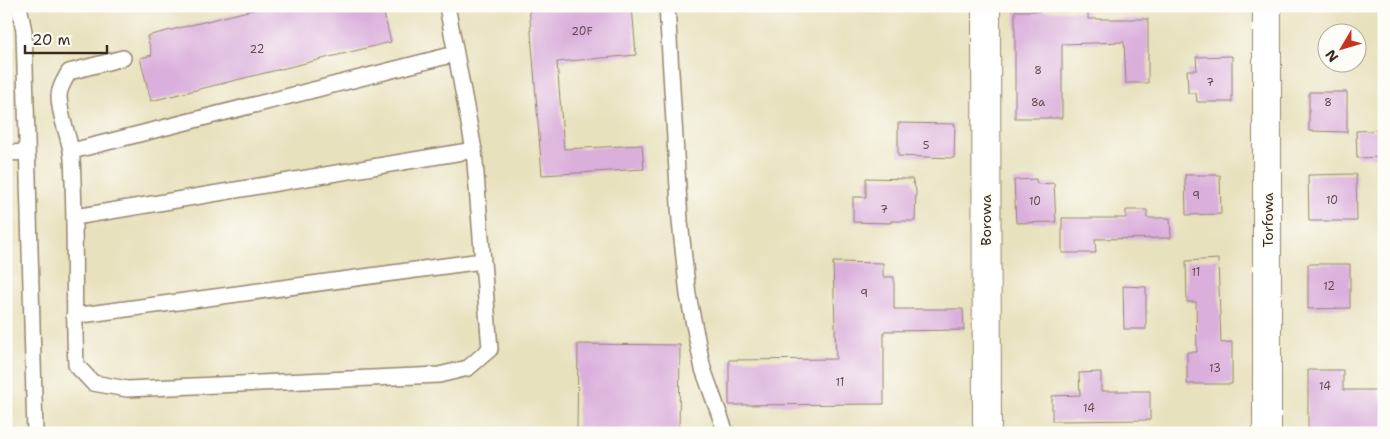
<svg xmlns="http://www.w3.org/2000/svg" width="1390" height="439" viewBox="0 0 1390 439" font-family="'Shantell Sans',sans-serif">
	<style>
		.building { fill: #daafdc }
		.lines { fill: none; stroke-linecap: round; stroke-linejoin: round }
		.service-casing { stroke: #92866e; stroke-width: 18 }
		.minor-casing { stroke: #92866e; stroke-width: 30 }
		.service { stroke: #fff; stroke-width: 15 }
		.minor { stroke: #fff; stroke-width: 28 }
		.labels { text-anchor: middle; stroke-width: 4.5; stroke-linejoin: round; paint-order: stroke }
		.number-label { font-size: 11px; fill: #634b4e }
		.street-label { font-size: 14px; fill: #3b2a1e; stroke: #fdfcf7 }
	</style>
	<rect width="100%" height="100%" fill="#fdfcf7"/>
	<filter id="ink" filterUnits="userSpaceOnUse"><feTurbulence type="fractalNoise" baseFrequency=".02" numOctaves="2"/><feDisplacementMap in="SourceGraphic" scale="10" xChannelSelector="R" yChannelSelector="G"/><feConvolveMatrix kernelMatrix="1 2 1 2 8 2 1 2 1" color-interpolation-filters="sRGB"/></filter>
	<filter id="wash" filterUnits="userSpaceOnUse"><feTurbulence type="fractalNoise" baseFrequency=".0096" numOctaves="4" result="noise"/><feDisplacementMap in="SourceGraphic" scale="20" xChannelSelector="R" yChannelSelector="G"/><feGaussianBlur stdDeviation="1.12" result="paint"/><feColorMatrix in="noise" values="0 0 0 0 0 0 0 0 0 0 0 0 0 0 0 0 0 1.4 0 .05"/><feComposite in="paint" operator="in"/></filter>
	<g filter="url(#wash)">
		<rect width="100%" height="100%" fill="#e8e1be"/>
		<g id="blocks">
			<path class="building" d="M268,6H382L391,42L151,101L140,58L152,55L147,36Z
				M529,6H632L636,55L557,62L564,149L642,145L644,169L542,175Z
				M1015,11H1088V19H1148V83H1126L1124,42L1062,44V118H1015Z
				M1232,56V102H1197L1196,93H1188L1187,70H1197L1196,57Z
				M1309,92H1347V132L1309,131Z
				M898,123L955,124L954,158L898,156Z
				M1379,130L1380,157L1357,158L1356,131Z
				M1356,174L1357,221H1309L1308,175Z
				M1185,175H1220L1221,214L1186,215Z
				M866,178L912,179L916,190L915,221H891V223L853,222V197H866Z
				M1036,179L1037,184L1054,183L1056,222L1016,223L1014,180Z
				M1126,210H1147V218H1170L1171,238L1095,239L1096,253H1062V218H1126Z
				M1218,259L1221,343L1232,342V384H1187V352H1197L1196,302H1187L1186,261Z
				M833,262L883,263V277H894V309H963L964,330L884,331V404L729,405V360L836,359Z
				M1308,264H1350V308L1308,309Z
				M1123,286L1146,287V329H1124Z
				M578,344L680,345L679,433H577Z
				M1308,370H1343V390H1379V396H1384V433H1308Z
				M1101,372V391H1150V420L1052,421V396L1080,395L1079,373Z"/>
		</g>
	</g>
	<g filter="url(#ink)">
		<use href="#blocks" fill-opacity="0" stroke="#92866e" stroke-width="1"/>
		<g class="lines">
			<g class="service-casing">
				<path id="service" d="M19,6L24,31L35,433
					M667,6L680,221L688,295L703,369L726,433
					M123,58L69,72C65,79 59,88 59,96C59,118 71,138 72,159C76,228 73,297 76,365L93,383L127,389L439,375L468,368L490,349L474,150L447,6
					M72,151L455,54
					M6,153L27,152
					M75,217L474,150
					M74,316L482,261"/>
			</g>
			<g class="minor-casing">
				<path id="minor" d="M986,6L987,433
					M1267,433V6"/>
			</g>
			<use href="#service" class="service"/>
			<use href="#minor" class="minor"/>
		</g>
	</g>
	<g class="labels">
		<g class="number-label">
			<text x="582" y="35">20F</text>
			<text x="257" y="53">22</text>
			<text x="1038" y="74">8</text>
			<text x="1210" y="86">7</text>
			<text x="1038" y="106">8a</text>
			<text x="1328" y="106">8</text>
			<text x="926" y="149">5</text>
			<text x="1196" y="199">9</text>
			<text x="1332" y="204">10</text>
			<text x="1035" y="205">10</text>
			<text x="884" y="213">7</text>
			<text x="1196" y="276">11</text>
			<text x="1329" y="290">12</text>
			<text x="864" y="297">9</text>
			<text x="1215" y="372">13</text>
			<text x="840" y="386">11</text>
			<text x="1325" y="390">14</text>
			<text x="1089" y="412">14</text>
		</g>
		<g class="street-label">
			<text transform="translate(986 220) rotate(-90)" y="5">Borowa</text>
			<text transform="translate(1268 220) rotate(-90)" y="5">Torfowa</text>
		</g>
	</g>
	<rect width="1390" height="439" fill="none" stroke="#fdfcf7" stroke-width="25"/>
	<g transform="translate(1342 48) rotate(232)"><circle r="24" fill="#fdfcf7" stroke="#afa8a0"/>
	<path d="M0-4L9 19L0 12L-9 19Z" fill="#c8321e"/>
	<text y="-8" font-size="14" font-weight="bold" text-anchor="middle" fill="#3b2a1e">N</text>
	</g>
	<path d="M25 45v8h82v-8" fill="none" stroke="#3b2a1e" stroke-width="2.5"/>
	<text x="32" y="45" font-size="15" fill="#3b2a1e" stroke="#fdfcf7" stroke-width="4" paint-order="stroke">20 m</text>
</svg>
